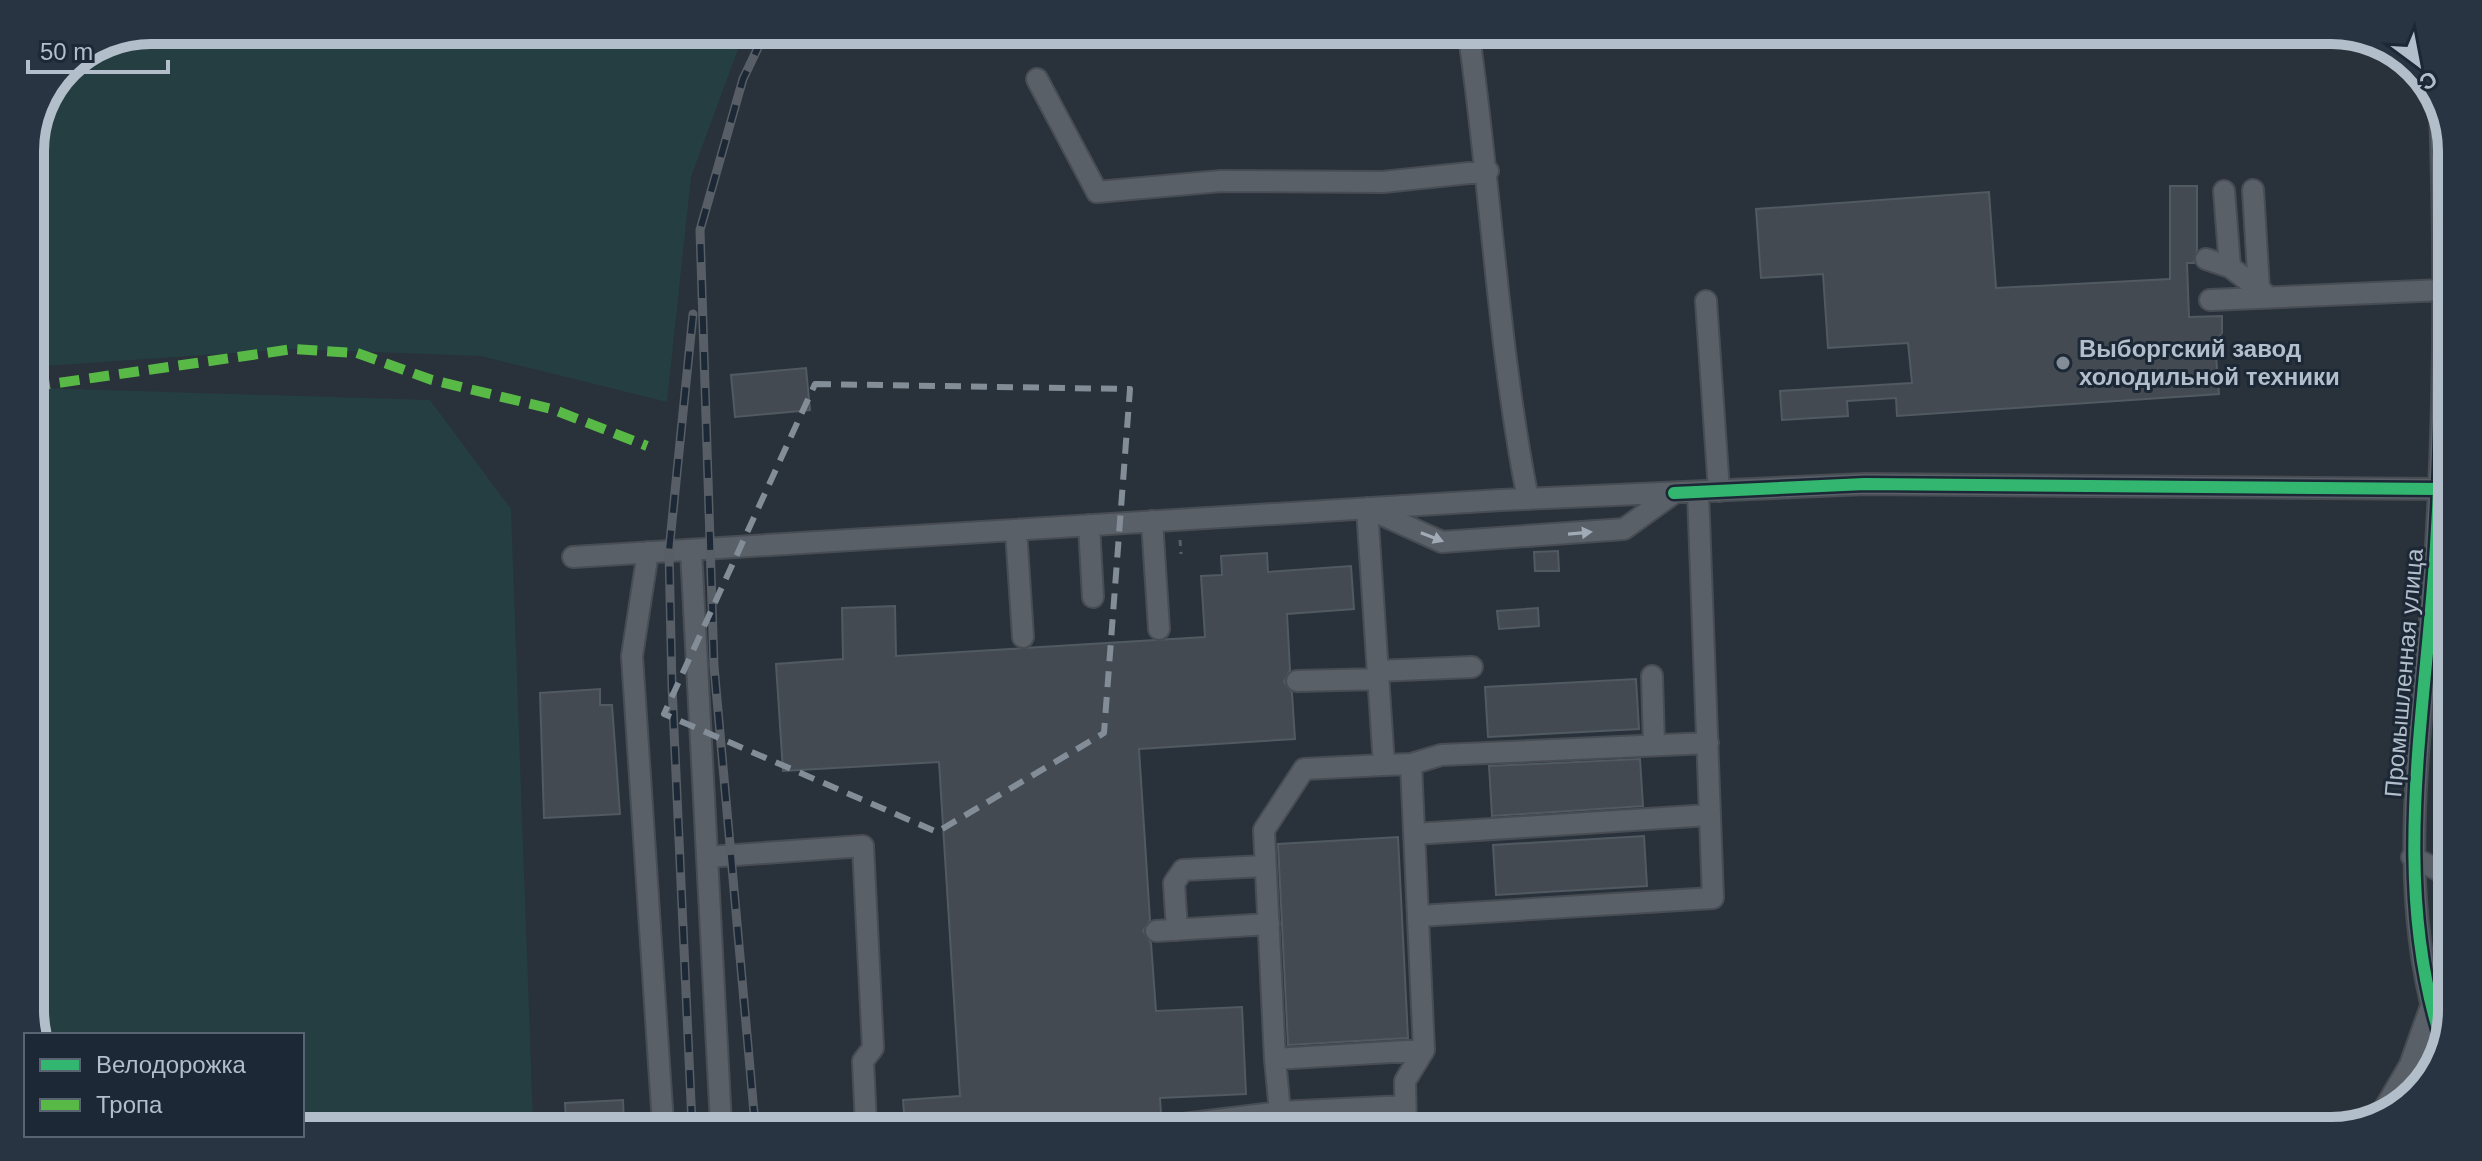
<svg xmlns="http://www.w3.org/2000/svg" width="2482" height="1161" viewBox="0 0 2482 1161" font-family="Arial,sans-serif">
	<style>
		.green { fill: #253e41 }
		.building { fill: #434a52; stroke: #515961; stroke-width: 2 }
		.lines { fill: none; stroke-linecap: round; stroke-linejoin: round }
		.minor-casing { stroke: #484d54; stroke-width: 24 }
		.path { stroke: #585f65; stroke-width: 3; stroke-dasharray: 6 6; stroke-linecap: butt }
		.minor { stroke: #5a6068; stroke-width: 20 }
		.rail-casing { stroke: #585e66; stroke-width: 9 }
		.rail { stroke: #1c2836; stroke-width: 6; stroke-dasharray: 18; stroke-linecap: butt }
		.quiet { stroke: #58b947; stroke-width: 10; stroke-dasharray: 20 10; stroke-linecap: butt }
		.cycleway-casing { stroke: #1c2836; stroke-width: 17 }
		.cycleway { stroke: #33b770; stroke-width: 12 }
		.oneway { fill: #a1abb7 }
		.marked { fill: none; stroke: #838d98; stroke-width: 6; stroke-dasharray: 16 10; stroke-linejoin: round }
		.poi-dot { fill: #838d98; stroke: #1c2836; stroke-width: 3 }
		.labels { text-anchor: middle; stroke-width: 6; stroke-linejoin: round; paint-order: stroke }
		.poi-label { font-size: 24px; font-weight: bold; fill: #b3becb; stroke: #1c2836; text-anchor: start }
		.street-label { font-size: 24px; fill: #b3becb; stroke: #1c2836 }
		.rim { fill: none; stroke: #b3becb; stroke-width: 10 }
	</style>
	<rect width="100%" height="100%" fill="#29313a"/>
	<path class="green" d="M151,30L744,33L691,177L667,402L481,356L293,349L30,367V144L66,65Z
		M40,388L430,400L511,509L533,1123L302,1122V1035H36L30,1018V390Z"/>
	<path class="building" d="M2170,186H2197V250L2194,263H2187L2189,317L2222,316V333L2215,342L2219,394L1897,416L1896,398L1847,401L1848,416L1782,420L1780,391L1912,383L1908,343L1828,348L1823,274L1761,278L1756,209L1989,192L1996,288L2170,279Z
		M806,368L810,410L735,417L731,375Z
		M1558,551L1559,571H1535L1534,552Z
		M1267,553L1268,572L1351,566L1354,609L1287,614L1290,670L1284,682L1292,693L1295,739L1139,749L1150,920L1143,931L1151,943L1156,1011L1242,1007L1246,1094L1160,1098L1161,1115L1154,1126L905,1125L903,1100L960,1096L939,762L783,771L776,664L843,659L842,608L895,606L896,656L1205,637L1201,576L1222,575L1221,556Z
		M1538,608L1539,626L1499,629L1497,611Z
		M1636,679L1639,729L1488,737L1485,687Z
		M600,689V705H612L620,814L544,818L540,693Z
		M1640,759L1643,806L1492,816L1489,766Z
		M1644,836L1647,886L1496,895L1493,845Z
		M1398,837L1408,1038L1288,1045L1278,844Z
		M623,1100L624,1124H566L565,1103Z"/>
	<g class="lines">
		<g class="minor-casing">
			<path id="minor" d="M1469,36C1491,189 1498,348 1528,499
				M1037,79L1097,192L1221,181L1383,182L1488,171
				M2440,109C2445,254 2445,401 2436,545C2426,712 2389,883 2443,1045
				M2253,190L2259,289
				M2224,191L2230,267
				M2206,259L2230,267L2264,293
				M2210,300L2443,290
				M1706,301L1719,491
				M1367,508L1384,765L1304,769L1264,830L1275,1059L1424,1050L1411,764L1384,765
				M1369,509L1442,542L1624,529L1674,493
				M1152,521L1159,629
				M1089,525L1093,597
				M1016,530L1023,637
				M691,550L721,1124
				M648,552L632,656L663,1124
				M573,557L1501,500L1865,484L2439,489
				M1377,671L1472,667
				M1652,676L1654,745
				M1297,681L1379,679
				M1411,764L1441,755L1708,743
				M1415,834L1710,815
				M707,857L863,846L873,1048L863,1061L866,1125
				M2412,857L2444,873
				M1419,916L1713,898L1698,492
				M1177,930L1174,883L1183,870L1265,866
				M1156,931L1269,924
				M1275,1059L1280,1112L1405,1106
				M2380,1116L2410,1065L2430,1009
				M1167,1126L1280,1112
				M1406,1127L1405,1081L1424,1050"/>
		</g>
		<path class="path" d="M1180,540L1181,554"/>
		<use href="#minor" class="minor"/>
		<g class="rail-casing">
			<path id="rail" d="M692,1124L672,686L669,551L693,314
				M755,1124L714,666L700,230L743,79L765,33"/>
		</g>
		<use href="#rail" class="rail"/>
		<path class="quiet" d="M30,387L293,349L357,353L432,380L552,409L647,446"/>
		<g class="cycleway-casing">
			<path id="cycleway" d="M2440,109C2445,254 2445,401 2436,545C2426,712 2389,883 2443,1045
				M1674,493L1865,484L2439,489"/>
		</g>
		<use href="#cycleway" class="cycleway"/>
	</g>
	<defs><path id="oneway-solid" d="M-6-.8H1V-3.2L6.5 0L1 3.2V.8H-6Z" transform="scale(2)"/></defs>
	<g class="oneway">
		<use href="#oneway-solid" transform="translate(1580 533) rotate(-5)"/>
		<use href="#oneway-solid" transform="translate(1432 537) rotate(21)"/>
	</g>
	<path class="marked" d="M815,384L1130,389L1104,733L937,832L664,714Z"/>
	<circle class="poi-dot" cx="2063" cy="363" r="8"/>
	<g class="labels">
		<g class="poi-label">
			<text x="2079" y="357">Выборгский завод<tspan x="2079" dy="28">холодильной техники</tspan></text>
		</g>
		<g class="street-label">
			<text transform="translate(2404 673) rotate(-85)" y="8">Промышленная улица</text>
		</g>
	</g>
	<path d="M0 0H2482V1161H0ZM151 44H2331A107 107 0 0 1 2438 151V1010A107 107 0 0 1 2331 1117H151A107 107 0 0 1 44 1010V151A107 107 0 0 1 151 44Z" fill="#283442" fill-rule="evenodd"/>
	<path class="rim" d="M151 44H2331A107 107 0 0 1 2438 151V1010A107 107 0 0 1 2331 1117H151A107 107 0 0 1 44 1010V151A107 107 0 0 1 151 44Z"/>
	<rect x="24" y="1033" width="280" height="104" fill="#1c2836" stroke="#586472" stroke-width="2"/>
	<rect x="40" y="1059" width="40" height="12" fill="#33b770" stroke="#586472" stroke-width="2"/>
	<text x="96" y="1073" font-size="24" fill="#b3becb">Велодорожка</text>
	<rect x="40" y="1099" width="40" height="12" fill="#58b947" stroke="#586472" stroke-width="2"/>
	<text x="96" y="1113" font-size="24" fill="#b3becb">Тропа</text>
	<g transform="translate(2418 64) rotate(148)" stroke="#1c2836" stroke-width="6" paint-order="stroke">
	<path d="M0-6L14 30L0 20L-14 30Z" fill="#b3becb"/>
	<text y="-12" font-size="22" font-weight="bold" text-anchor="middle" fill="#b3becb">С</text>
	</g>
	<path d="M28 60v12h140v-12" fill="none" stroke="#b3becb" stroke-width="4"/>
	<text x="40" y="60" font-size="24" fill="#b3becb" stroke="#1c2836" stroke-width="6" paint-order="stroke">50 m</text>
</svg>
